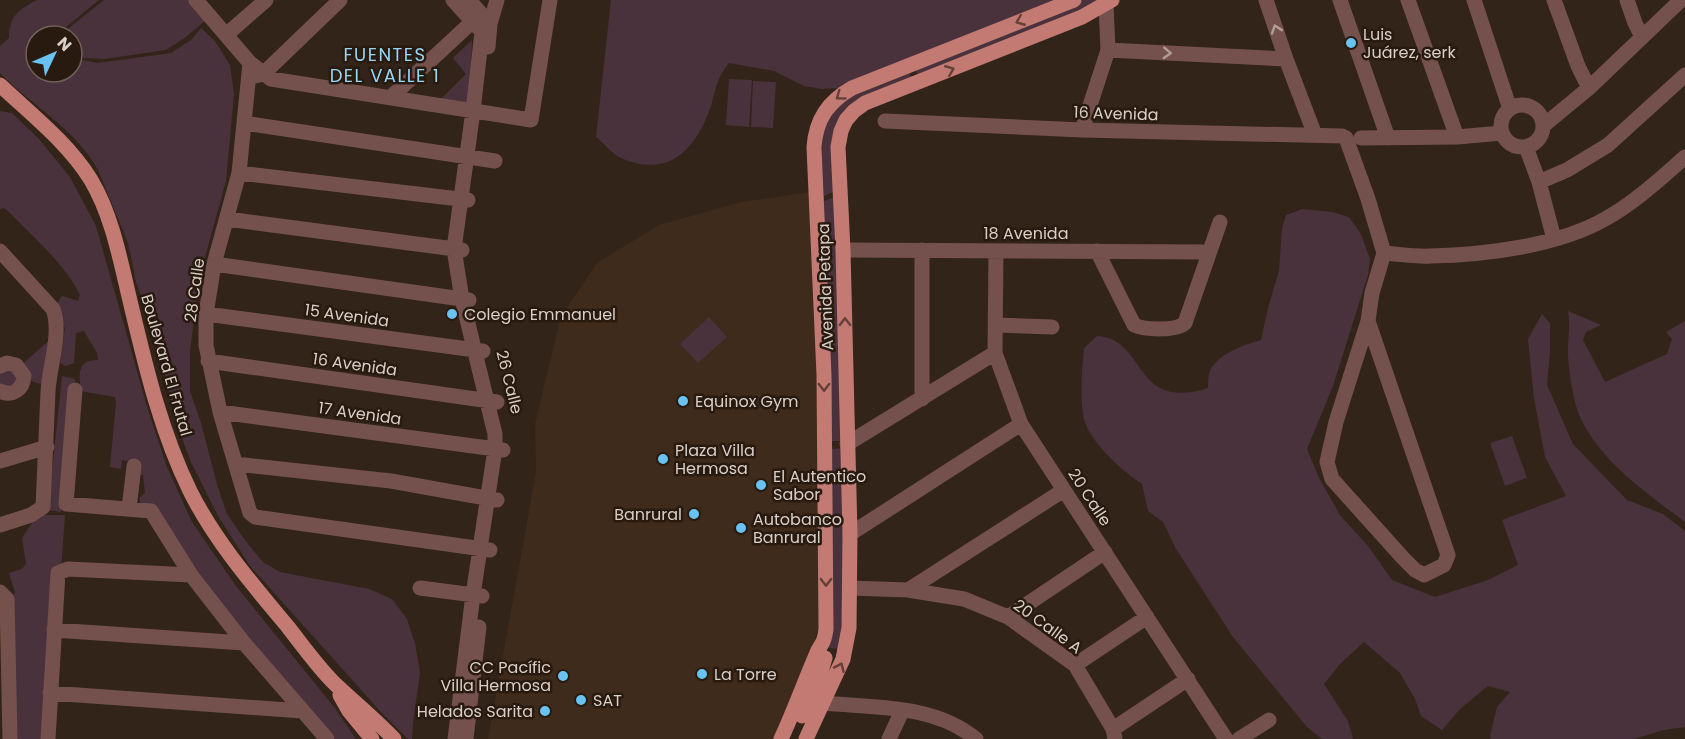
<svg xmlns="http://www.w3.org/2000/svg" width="1685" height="739" viewBox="0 0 1685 739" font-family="Poppins,sans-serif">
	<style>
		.built { fill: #3f2b1b }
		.green { fill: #49323c }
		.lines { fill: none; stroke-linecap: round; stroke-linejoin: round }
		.minor { stroke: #75514e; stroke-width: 15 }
		.major { stroke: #c27a73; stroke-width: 15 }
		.oneway { stroke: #664037 }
		.oneway2 { stroke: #b19d97 }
		.poi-dot { fill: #69c3f1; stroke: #281a0f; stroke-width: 2 }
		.labels { text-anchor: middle; stroke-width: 5; stroke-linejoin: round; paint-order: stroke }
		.poi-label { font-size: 16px; fill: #d9cfc8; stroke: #281a0f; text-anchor: start }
		.street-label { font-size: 16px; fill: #d9cfc8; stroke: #281a0f }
		.neighbourhood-label { font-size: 18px; letter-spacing: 1.5px; fill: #96d6f8; stroke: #281a0f }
	</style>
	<rect width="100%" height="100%" fill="#322418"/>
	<path class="built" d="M811,192L818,365L822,617L808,661L774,739H488L536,472L535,424L561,316L597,263L659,225L741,202Z"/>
	<path class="green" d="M37,0H99L55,36H36V72H72V58L98,63L171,53L191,40L201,28L215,41L230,65L234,94L226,181L199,279L190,352V391L201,423L218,488L227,514L247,543L263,562L280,572L369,589L392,599L407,619L415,643L420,673L413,722L412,739H408L381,712L250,566L218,516L191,462L180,433L149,317L136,282L128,243L98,170C76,129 32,106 0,73V46L9,38C9,16 18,10 37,0Z
		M104,0H190L207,19L186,37L166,50L104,59L84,58L72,54V36H59Z
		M611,0H1055L839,88L822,89L804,86L774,71L729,63C713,82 716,98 706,119C689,157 663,176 621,158C612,154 604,143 596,137Z
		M1083,0H1104L919,78L914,67Z
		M472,40L471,74L466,107L437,103L466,74L453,58Z
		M908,69L913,81L850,109L835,191L824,196C823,170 816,124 834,104Z
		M729,79L752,80L749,127L726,125Z
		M753,81L776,82L773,128L751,127Z
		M0,111L12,113L38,138L70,177L96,226L148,410L167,467L192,522L236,586L334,707L356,739H335L294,695L140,504V497L145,493L143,475L133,474V462L122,460L121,469L110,467L116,402L115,397L80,391C80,374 76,360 98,360L97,353L84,331L76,333L74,363L66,366L60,363L65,328L54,315L56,305L62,296L78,301L80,295C64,263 34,238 10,213L4,208L0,209Z
		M837,196L845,441H831L824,201Z
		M1302,209L1332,212L1349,217L1361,234L1370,259L1368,275L1333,386L1307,449L1319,478L1340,515L1368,546L1392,580L1435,597L1488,580L1518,565L1502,520L1566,496L1545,457L1534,398L1528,339L1542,314L1550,323V352L1547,385L1573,444L1627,500L1663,514L1685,531V727L1664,730L1634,739H1491L1490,736L1497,707L1510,692L1488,686L1460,709L1442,730L1421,716L1415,699L1400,673L1364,642L1340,664L1324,684L1348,721L1353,739H1322L1307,727L1233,637L1176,549L1163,522L1148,511L1142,484C1122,471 1086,439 1083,414C1080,392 1082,370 1084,348L1097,336C1147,338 1132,412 1208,388C1208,384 1208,378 1209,374C1215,354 1244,345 1261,340L1268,308L1279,271L1282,228L1286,215Z
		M1568,311L1601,325L1586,332L1583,340L1605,382L1667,354L1672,339L1666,332L1685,321V522C1647,493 1603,464 1581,419C1574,405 1569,373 1568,356C1567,341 1571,327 1568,311Z
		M709,317L727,337L698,363L680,344Z
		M53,337L42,383C33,386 26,375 20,369L18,385L0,387V365L19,367Z
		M62,376L75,379L61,512L48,510Z
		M1512,436L1527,478L1505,486L1490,443Z
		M844,448L848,538L840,649L829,648L831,632V449Z
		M44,515H65L49,739H8L9,600L15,593L9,573L22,569L26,564L22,538L32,523Z"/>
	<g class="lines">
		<path class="minor" d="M196,0L250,63L271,79L531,120L550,0
			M453,0L482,32L473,111L454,249L462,299L495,434V449L473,595L455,739
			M469,0L490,24
			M1266,0L1286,59L1315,135
			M1340,0L1388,138
			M1408,0L1457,137
			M1474,0L1510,109
			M1554,0L1578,66L1589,88
			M1627,0L1635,23L1642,37
			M226,35L266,0
			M488,47L490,24L497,0
			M1108,50L1286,59
			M250,63L239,173L214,264L206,314V345L220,412L250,513L255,517L490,550
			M255,76L263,74L340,0
			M391,97L473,21
			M1501 126a21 21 0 1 1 42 0a21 21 0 1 1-42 0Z
			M885,121L1082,130L1342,136L1346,138L1368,199L1384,253L1372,293L1368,321L1336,422L1327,462L1332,479L1403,558L1415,570L1424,575L1444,565L1448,555L1368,321
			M244,123L495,161
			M1543,126L1589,88L1681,0
			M1082,130L1108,50L1106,4
			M1361,138L1457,137L1502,133
			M1526,147L1539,182L1554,239
			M239,173L468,200
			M1539,182L1567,170L1608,145L1685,75
			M227,219L462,250
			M843,250L1209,252
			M0,251L53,309C62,333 49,367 48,392C46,430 45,469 43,507L31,515L0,525
			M996,251L995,353L1021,424L1226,739
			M1097,251L1134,325C1145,330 1177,331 1185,323L1220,222
			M1384,253C1399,254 1415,257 1430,256C1484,255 1558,246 1605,219C1634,203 1660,179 1685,157
			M214,264L469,300
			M206,314L483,351
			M996,325L1052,327
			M208,361L497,402
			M0,366L7,363L16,365L24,376C23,390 12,397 0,391
			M75,390L66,504L151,511L191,575L244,643L327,739
			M922,399V250
			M220,412L503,450
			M847,444L995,353
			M0,461L47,447
			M236,464L391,481L497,500
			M129,509L134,466
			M850,534L1021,424
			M420,588L482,596
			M850,588L908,590L964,599L1008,617L1075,665L1113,729L1115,739
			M908,590L1064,490
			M0,592L7,599L10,739
			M1008,617L1105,552
			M54,630L244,643
			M1075,665L1147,617
			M50,693L302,711
			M823,703C875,708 934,704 976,739
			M1113,729L1188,679
			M48,739L58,573L68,569L191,575
			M466,739L479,627
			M889,739L902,711
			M1239,739L1269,720"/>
		<path class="major" d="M0,85C32,115 68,143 91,180C113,217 121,264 131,305C146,368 161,432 190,491C215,541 253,585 288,627C303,646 317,666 334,683C354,702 375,719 394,739
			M340,695L349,711L372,739
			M802,716L819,679L825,658
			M781,739C794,711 804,683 816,655C821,642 824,646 826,629L824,375L814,147C816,119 828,102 852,88L1074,0
			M806,739L843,659L849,628L850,534L843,250L838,147L841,131L846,120L854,111L865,103L1082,17L1112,0"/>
	</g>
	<defs><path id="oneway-chevron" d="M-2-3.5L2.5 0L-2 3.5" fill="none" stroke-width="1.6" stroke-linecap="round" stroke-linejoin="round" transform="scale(1.5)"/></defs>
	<g class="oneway">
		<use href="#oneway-chevron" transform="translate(1020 21) rotate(158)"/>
		<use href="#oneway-chevron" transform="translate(950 70) rotate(-22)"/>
		<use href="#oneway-chevron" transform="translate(840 96) rotate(144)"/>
		<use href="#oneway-chevron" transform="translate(845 322) rotate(-91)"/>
		<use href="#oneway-chevron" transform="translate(824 387) rotate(89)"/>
		<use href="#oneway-chevron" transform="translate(826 582) rotate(90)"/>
		<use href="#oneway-chevron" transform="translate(840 667) rotate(-66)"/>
	</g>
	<g class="oneway2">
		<use href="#oneway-chevron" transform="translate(1276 29) rotate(-109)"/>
		<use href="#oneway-chevron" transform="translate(1167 53) rotate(3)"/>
	</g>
	<g class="poi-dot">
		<circle cx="1351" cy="43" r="6"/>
		<circle cx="452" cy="314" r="6"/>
		<circle cx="683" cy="401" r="6"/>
		<circle cx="663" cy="459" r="6"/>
		<circle cx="761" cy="485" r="6"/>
		<circle cx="694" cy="514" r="6"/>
		<circle cx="741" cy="528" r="6"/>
		<circle cx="702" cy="674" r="6"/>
		<circle cx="563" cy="676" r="6"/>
		<circle cx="581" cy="700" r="6"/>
		<circle cx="545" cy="711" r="6"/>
	</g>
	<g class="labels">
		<g class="poi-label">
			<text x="1363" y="40">Luis<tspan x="1363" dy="18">Juárez, serk</tspan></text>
			<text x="464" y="320">Colegio Emmanuel</text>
			<text x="695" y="407">Equinox Gym</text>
			<text x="675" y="456">Plaza Villa<tspan x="675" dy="18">Hermosa</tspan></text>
			<text x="773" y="482">El Autentico<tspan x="773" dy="18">Sabor</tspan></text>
			<text x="682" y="520" text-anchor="end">Banrural</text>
			<text x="753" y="525">Autobanco<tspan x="753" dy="18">Banrural</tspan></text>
			<text x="551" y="673" text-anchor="end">CC Pacífic<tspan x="551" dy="18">Villa Hermosa</tspan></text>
			<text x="714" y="680">La Torre</text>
			<text x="593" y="706">SAT</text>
			<text x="533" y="717" text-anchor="end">Helados Sarita</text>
		</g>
		<g class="street-label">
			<text transform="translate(1116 113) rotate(2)" y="6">16 Avenida</text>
			<text x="1026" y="239">18 Avenida</text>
			<text transform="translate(825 287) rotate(-92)" y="6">Avenida Petapa</text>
			<text transform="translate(194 290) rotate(-82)" y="6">28 Calle</text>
			<text transform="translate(347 315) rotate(8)" y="6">15 Avenida</text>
			<text transform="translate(355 364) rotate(8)" y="6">16 Avenida</text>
			<text transform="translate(167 365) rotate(74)" y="6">Boulevard El Frutal</text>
			<text transform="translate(510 382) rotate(76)" y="6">26 Calle</text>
			<text transform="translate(360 413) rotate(8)" y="6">17 Avenida</text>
			<text transform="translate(1090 497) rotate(57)" y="6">20 Calle</text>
			<text transform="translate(1048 626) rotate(36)" y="6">20 Calle A</text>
		</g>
		<g class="neighbourhood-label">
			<text x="385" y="61">FUENTES<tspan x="385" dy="21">DEL VALLE 1</tspan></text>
		</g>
	</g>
	<g transform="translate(54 54) rotate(46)"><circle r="28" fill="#281a0f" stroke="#6f6259" stroke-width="1.5"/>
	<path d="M0-4.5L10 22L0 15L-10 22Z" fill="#69c3f1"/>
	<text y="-9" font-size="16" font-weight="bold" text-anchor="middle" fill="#d9cfc8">N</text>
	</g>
</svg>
